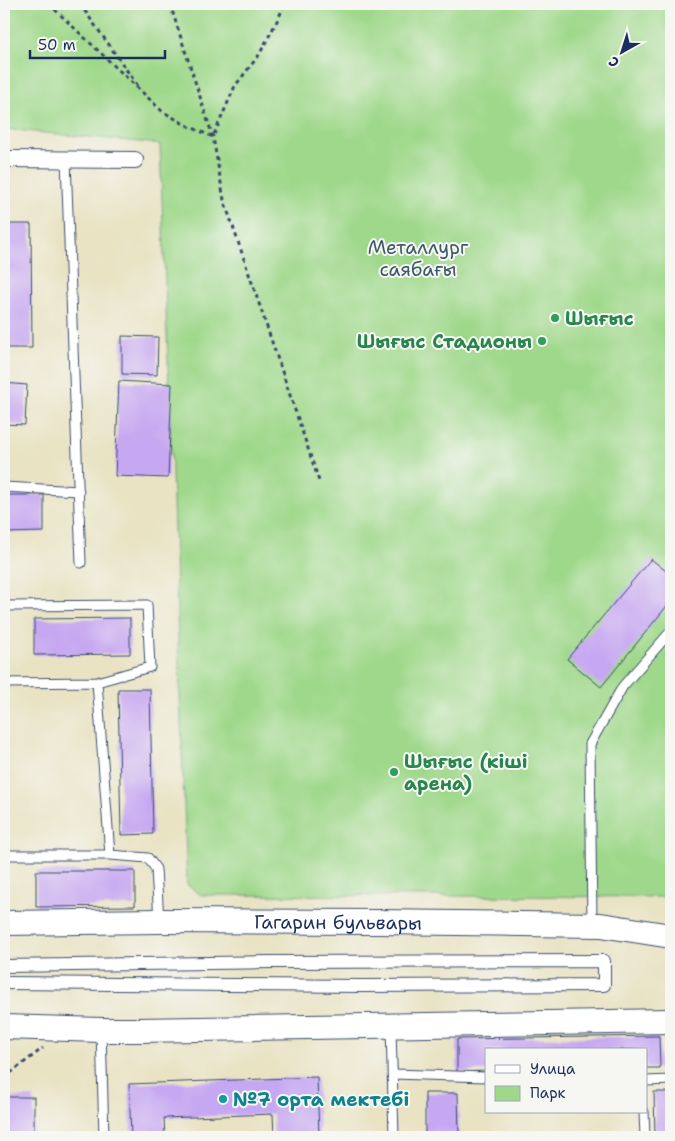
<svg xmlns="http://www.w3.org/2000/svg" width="675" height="1141" viewBox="0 0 675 1141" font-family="'Shantell Sans',sans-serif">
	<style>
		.green { fill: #9fd88a; stroke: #5d8474 }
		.building { fill: #c6a7f1 }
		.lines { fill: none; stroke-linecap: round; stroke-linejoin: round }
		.service-casing { stroke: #3a4a6d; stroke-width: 11 }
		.pedestrian-casing { stroke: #3a4a6d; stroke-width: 14 }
		.minor-casing { stroke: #3a4a6d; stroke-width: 18 }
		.secondary-casing { stroke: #3a4a6d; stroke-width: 26 }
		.path { stroke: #3a4a6d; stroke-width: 3; stroke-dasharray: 4 4; stroke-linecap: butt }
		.service { stroke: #fff; stroke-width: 9 }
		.pedestrian { stroke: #fff; stroke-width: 12 }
		.minor { stroke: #fff; stroke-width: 16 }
		.secondary { stroke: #fff; stroke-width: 24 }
		.leisure-dot { fill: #2e9e5b; stroke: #f6f6f2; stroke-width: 2 }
		.culture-dot { fill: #0f9aa8; stroke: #f6f6f2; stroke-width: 2 }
		.labels { text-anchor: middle; stroke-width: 4; stroke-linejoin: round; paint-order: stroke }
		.park-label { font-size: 19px; fill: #3c5969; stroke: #f6f6f2 }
		.leisure-label { font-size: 19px; font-weight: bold; fill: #27864d; stroke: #f6f6f2; text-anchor: start }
		.street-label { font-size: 19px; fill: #1b2f5e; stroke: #f6f6f2 }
		.culture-label { font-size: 19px; font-weight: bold; fill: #0d838f; stroke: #f6f6f2; text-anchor: start }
	</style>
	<rect width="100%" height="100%" fill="#f6f6f2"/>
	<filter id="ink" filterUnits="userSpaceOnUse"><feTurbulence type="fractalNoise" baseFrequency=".02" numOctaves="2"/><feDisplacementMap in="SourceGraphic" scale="10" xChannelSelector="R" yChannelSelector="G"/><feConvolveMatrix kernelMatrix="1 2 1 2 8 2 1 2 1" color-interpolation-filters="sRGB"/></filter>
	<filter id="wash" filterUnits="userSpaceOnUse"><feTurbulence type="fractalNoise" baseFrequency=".0096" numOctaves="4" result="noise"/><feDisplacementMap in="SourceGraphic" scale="20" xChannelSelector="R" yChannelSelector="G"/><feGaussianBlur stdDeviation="1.12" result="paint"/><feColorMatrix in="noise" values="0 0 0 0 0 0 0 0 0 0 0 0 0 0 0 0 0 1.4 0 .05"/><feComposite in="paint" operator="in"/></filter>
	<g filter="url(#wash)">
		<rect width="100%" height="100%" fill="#e9e3c4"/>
		<path class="green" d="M4,4H671V897L201,895L187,885L160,144L4,129Z"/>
		<g id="blocks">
			<path class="building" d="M4,224H31L32,348H4Z
				M122,336L158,337L157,375L122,374Z
				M119,381L172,384L168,478L115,476Z
				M4,383L27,385L25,425L4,424Z
				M4,495H44V532L4,533Z
				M651,559L671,575V601L601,687L567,659Z
				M130,618V654L34,655V619Z
				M118,689H150L153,834L121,835Z
				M668,818H671V868H668Z
				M36,871H135V906L36,907Z
				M659,1036L660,1068H646V1050H486V1071L457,1072V1039Z
				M317,1077L319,1137H274L273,1114L164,1118L165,1137H131L129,1084Z
				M654,1092H671V1137H655Z
				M425,1093H458L459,1137H425Z
				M4,1097H34V1137H4Z"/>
		</g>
	</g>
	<g filter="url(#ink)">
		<use href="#blocks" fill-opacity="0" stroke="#3a4a6d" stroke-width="1"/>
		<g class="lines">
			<g class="service-casing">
				<path id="service" d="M66,160L81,563
					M4,487L79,491
					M4,606L147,605L150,667L97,682L110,855H4
					M4,683L97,682
					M110,855L148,858L156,869L159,921
					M592,925L590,744L623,686L671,631
					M391,1028L394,1137
					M101,1030L104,1137
					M393,1074L486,1077
					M646,1081L671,1080
					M644,1112L645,1137"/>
			</g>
			<g class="pedestrian-casing">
				<path id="pedestrian" d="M4,966L271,962L604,961V985L361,986L4,983"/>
			</g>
			<g class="minor-casing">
				<path id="minor" d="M4,159L135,160"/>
			</g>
			<g class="secondary-casing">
				<g id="secondary">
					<path id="s1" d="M4,923L159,921L378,922L601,925L671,936"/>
					<path d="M4,1027L101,1030H136L671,1021"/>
				</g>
			</g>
			<path class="path" d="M49,4L162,111L184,124L213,137L235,86L259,55L278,19L285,4
				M80,4L140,89
				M170,4L213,137L224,200L320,484
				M4,1078L43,1048"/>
			<use href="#service" class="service"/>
			<use href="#pedestrian" class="pedestrian"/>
			<use href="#minor" class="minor"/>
			<use href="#secondary" class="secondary"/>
		</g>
	</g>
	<g class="leisure-dot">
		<circle cx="555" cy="318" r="5"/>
		<circle cx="542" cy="341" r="5"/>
		<circle cx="394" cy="772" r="5"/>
	</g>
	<circle class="culture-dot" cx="223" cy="1099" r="5"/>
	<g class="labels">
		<g class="park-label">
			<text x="418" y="254">Металлург<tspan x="418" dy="22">саябағы</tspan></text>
		</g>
		<g class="leisure-label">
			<text x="565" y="325">Шығыс</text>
			<text x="532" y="348" text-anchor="end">Шығыс Стадионы</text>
			<text x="404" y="768">Шығыс (кіші<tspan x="404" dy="22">арена)</tspan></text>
		</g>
		<g class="street-label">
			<text dy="7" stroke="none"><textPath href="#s1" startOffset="334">Гагарин бульвары</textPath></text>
		</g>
		<g class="culture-label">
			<text x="233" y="1106">№7 орта мектебі</text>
		</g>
	</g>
	<rect width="675" height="1141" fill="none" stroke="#f6f6f2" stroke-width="20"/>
	<rect x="485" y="1048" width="162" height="65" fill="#f6f6f2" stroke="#9ea6b7"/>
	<rect x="495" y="1065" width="25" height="8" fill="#ffffff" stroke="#9ea6b7"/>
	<text x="530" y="1074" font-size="15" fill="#1b2f5e">Улица</text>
	<rect x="495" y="1086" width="25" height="15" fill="#9fd88a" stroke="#9ea6b7"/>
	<text x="530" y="1098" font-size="15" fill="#1b2f5e">Парк</text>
	<g transform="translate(622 52) rotate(219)" stroke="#f6f6f2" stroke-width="4" paint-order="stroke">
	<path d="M0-4L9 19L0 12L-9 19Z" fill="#1b2f5e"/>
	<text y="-8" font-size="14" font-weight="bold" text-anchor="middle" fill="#1b2f5e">С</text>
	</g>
	<path d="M30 50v8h135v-8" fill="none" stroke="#1b2f5e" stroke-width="2.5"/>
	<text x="38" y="50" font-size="15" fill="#1b2f5e" stroke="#f6f6f2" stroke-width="4" paint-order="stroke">50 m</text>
</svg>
